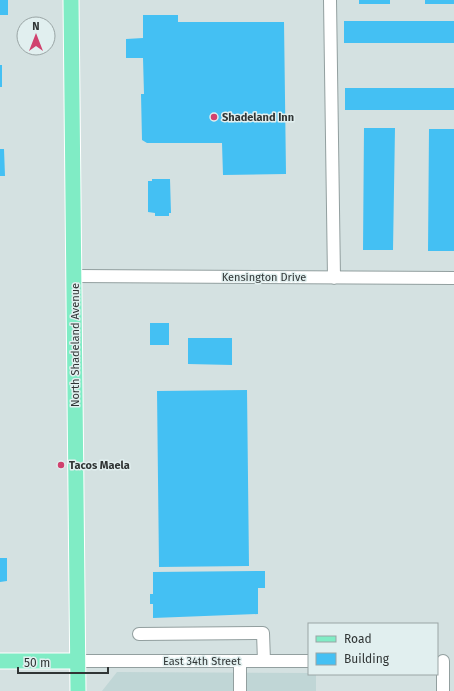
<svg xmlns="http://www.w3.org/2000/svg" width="454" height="691" viewBox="0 0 454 691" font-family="'Fira Sans',sans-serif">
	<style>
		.built { fill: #c0d6d6 }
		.building { fill: #44c0f3 }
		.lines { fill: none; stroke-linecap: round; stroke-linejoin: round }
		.minor-casing { stroke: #929f9f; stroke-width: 14 }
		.major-casing { stroke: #fff; stroke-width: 17 }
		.minor { stroke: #fff; stroke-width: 12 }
		.major { stroke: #80ecc5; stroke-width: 15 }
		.poi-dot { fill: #d0426e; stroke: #e1efef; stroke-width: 1.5 }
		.labels { text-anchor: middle; stroke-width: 3; stroke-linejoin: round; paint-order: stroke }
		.poi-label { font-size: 11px; font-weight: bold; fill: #303535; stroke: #e1efef; text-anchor: start }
		.street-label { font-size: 11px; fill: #303535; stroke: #e1efef }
	</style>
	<rect width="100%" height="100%" fill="#d4e1e1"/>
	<path class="built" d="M117,672L309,673L316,674V691H102Z"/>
	<path class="building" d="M0,0H8V15H0Z
		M359,0H390V4H359Z
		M425,0H454V4H425Z
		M143,15H178V22H284L286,174L223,175L222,143H147L142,140L141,94H144L143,58H126V39L143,38Z
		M344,21H454V43H344Z
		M0,65H2V87H0Z
		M345,88H454V110H345Z
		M364,128H395L393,250H363Z
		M429,129H454V251H428Z
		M0,149H4L5,176H0Z
		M152,179H170L171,213H169V216H155V213L148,212V181H152Z
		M150,323H169V345H150Z
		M188,338H232V365L188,364Z
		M247,390L249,566L159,567L157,391Z
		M0,558H7V581L0,582Z
		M265,571V588H258V614L153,618V604H150V594H153V572Z"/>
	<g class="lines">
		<g class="minor-casing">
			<path id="minor" d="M330,0L334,278
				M75,276L454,278
				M139,634L263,633L264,661
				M77,661H309
				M443,661V691
				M240,691V661"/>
		</g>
		<g class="major-casing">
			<path id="major" d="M71,0L78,691
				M0,661H77"/>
		</g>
		<use href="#minor" class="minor"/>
		<use href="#major" class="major"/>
	</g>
	<g class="poi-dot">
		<circle cx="214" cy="117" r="4"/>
		<circle cx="61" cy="465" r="4"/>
	</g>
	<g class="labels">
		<g class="poi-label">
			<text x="222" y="121">Shadeland Inn</text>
			<text x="69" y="469">Tacos Maela</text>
		</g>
		<g class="street-label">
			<text x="264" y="281">Kensington Drive</text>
			<text transform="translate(75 345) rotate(-90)" y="4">North Shadeland Avenue</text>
			<text x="202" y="665">East 34th Street</text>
		</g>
	</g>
	<rect x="308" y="623" width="130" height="52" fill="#e1efef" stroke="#9aa5a5"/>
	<rect x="316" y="636" width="20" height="6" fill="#80ecc5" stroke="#9aa5a5"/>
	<text x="344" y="643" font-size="12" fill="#303535">Road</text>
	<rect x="316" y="653" width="20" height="12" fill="#44c0f3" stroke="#9aa5a5"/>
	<text x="344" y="663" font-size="12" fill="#303535">Building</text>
	<g transform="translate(36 36)"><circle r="19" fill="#e1efef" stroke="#9aa5a5"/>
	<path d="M0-3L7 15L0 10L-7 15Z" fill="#d0426e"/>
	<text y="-6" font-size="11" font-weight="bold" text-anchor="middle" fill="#303535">N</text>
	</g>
	<path d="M18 667v6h90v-6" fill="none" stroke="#303535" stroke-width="2"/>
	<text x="24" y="667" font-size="12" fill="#303535" stroke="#e1efef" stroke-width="3" paint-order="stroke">50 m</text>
</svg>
